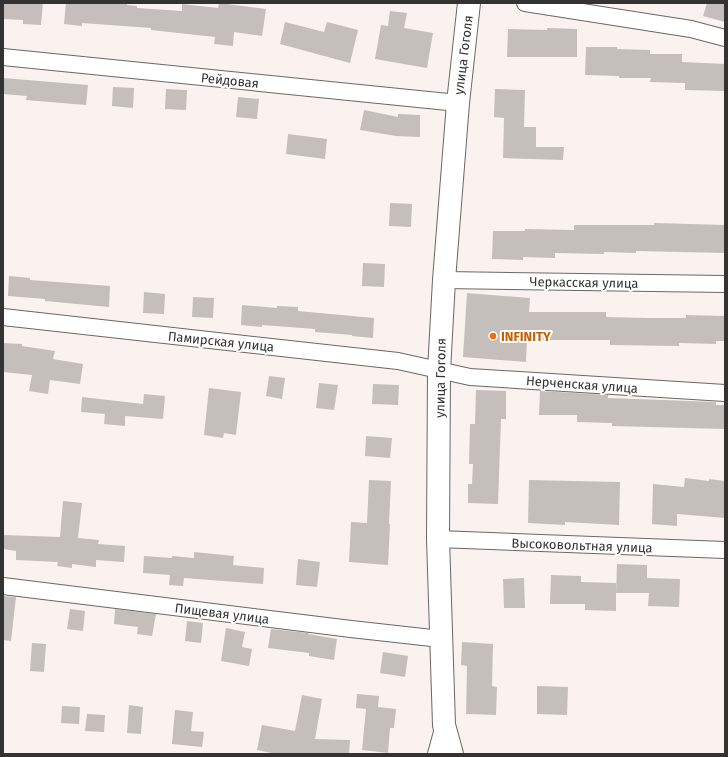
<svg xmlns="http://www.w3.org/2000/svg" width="728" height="757" viewBox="0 0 728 757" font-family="'Fira Sans',sans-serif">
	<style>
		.building { fill: #c5bfbc }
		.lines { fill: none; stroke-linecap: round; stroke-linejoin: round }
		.minor-casing { stroke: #6d6764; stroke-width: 18 }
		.highway-casing { stroke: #6d6764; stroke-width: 24 }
		.minor { stroke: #fff; stroke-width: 16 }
		.highway { stroke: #fff; stroke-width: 22 }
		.food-dot { fill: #e8710a; stroke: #fff; stroke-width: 1.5 }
		.labels { text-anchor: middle; stroke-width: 4; stroke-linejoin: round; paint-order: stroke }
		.street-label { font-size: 13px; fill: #353331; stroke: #fff }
		.food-label { font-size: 13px; font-weight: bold; fill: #c56008; stroke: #fff; text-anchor: start }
	</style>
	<rect width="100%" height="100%" fill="#f9f2ef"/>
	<path class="building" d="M3,3H43L41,25L23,24V20L3,19Z
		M66,3H127V5L137,6V8L182,11V4L218,8L219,3L266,9L262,36L234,32L233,46L214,44L215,37L151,30V28L82,23V26L64,24Z
		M707,3H725V22L703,16Z
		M390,11L407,13L404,28L433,33L427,68L375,59L381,25L388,26Z
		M285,22L324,32L327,22L358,30L350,63L280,44Z
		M547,28L577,29V57H507L508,29L547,30Z
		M586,47H617V49L650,50V54H682V62L725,64V91L685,90V83L650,82L651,78H619V76L585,75Z
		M3,78L88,85L86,105L26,100L27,96L3,94Z
		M113,87L134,88L133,108L112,106Z
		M166,89L187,90L186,110L165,109Z
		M495,89L525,90L524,127H536V147H564L563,160L503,158L504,118L494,117Z
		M238,97L259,99L257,119L236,117Z
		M364,110L398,117V114L420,115V137L396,136L360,130Z
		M288,134L327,139L325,159L286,154Z
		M390,203L412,204L411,227L389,226Z
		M654,223L725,225V253L636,251V253L604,252V254L555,253V258L523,257V260L492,259L493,231H525V229L574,230V225H654Z
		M363,263L385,264L384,287L362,286Z
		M9,276L30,278V280L110,286L109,307L45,301V299L8,296Z
		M144,292L165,294L164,314L143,313Z
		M467,293L530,298L529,312H606V317L649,318H686V315L725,316V341H716V344L679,343V346L610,345V340H527L526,362L463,357Z
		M193,297L214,298L213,318L192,317Z
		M242,305L277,308V306L298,307V311L374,318L373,338L352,336V335L315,332V329L262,325V327L241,325Z
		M3,343L22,344V346L55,351L53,359L83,364L80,384L50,380L48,394L29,391L32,375L3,372Z
		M269,376L285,378L282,399L266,396Z
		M319,383L338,385L334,410L316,408Z
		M373,384L399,385L398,405L372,404Z
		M209,388L241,392L236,435L224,433L223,438L204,435Z
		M476,390L506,391V419H501L498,504L468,503V484H472L473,464H469L470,424H475Z
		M540,391L608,395V398L716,402V405H725V429L612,426V423L577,422V415H539Z
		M144,394L165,396L163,419L125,416V426L104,424L105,414L81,412L82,397L143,404Z
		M366,436L392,438L390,458L365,456Z
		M685,478L709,481V479L725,481V518L677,514V526L652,524L653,484L684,487Z
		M369,480L391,481L389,524H390L388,565L349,562L351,522L367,523Z
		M529,480L620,482L619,525L565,522V525L528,523Z
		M63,501L82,503L78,538L99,540L98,544L125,546L124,562L96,560V567L72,564V568L57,566L58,562L16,560V551L3,549V535L60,537Z
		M194,552L234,556L233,565L264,568L263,584L184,578L183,586L169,585L170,575L143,573L144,556L172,558V556L194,558Z
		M298,559L320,562L317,587L296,585Z
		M617,564L647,565V578L680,579L679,607L648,606L649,593H616Z
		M551,575L581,576V582L616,583V611L585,610V604H550Z
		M524,578L525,608H504L503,579Z
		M3,596L16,597L11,641L3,640Z
		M70,609L85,611L83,631L67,629Z
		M115,609L156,614L152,636L137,634L138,627L114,624Z
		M187,621L203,623L201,643L185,641Z
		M226,628L245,632L242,647L252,649L249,666L221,661Z
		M271,629L309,633L308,634L337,639L334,660L309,656V653L268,648Z
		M462,642L493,644L492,686L497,687L496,715L466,714L467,666L461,665Z
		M32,643L46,644L44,672L30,671Z
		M383,652L408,656L405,677L380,673Z
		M537,686L568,687L567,715L537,714Z
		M357,694L379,696L378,707L396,709L394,728H390L388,753L362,750L366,709L356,708Z
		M302,695L322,699L315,739L350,740L349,754H276L257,750L262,725L295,731Z
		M129,705L143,707L141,734L127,733Z
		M62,706L80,707L79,724L61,723Z
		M175,710L193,712L191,731L204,732L202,747L172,744Z
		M87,714L105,715L104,732L85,731Z"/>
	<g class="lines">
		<g class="minor-casing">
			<path id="minor" d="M525,3L691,29L725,38
				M3,57L458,103
				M444,280L725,284
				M3,317L398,361L470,377L725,393
				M438,539L725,550
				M3,586L351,629L441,639
				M436,754L444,725"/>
		</g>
		<g class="highway-casing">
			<path id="highway" d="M452,754L444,725L438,539L439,371L444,280L458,103L469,3"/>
		</g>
		<use href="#minor" class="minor"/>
		<use href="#highway" class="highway"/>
	</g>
	<circle class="food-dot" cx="493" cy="336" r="4"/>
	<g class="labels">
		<g class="street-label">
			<text transform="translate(463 55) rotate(-83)" y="5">улица Гоголя</text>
			<text transform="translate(230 80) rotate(6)" y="5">Рейдовая</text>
			<text transform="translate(584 282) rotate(1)" y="5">Черкасская улица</text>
			<text transform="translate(221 341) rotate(6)" y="5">Памирская улица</text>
			<text transform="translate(440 378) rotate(-89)" y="5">улица Гоголя</text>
			<text transform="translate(582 384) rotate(4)" y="5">Нерченская улица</text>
			<text transform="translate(582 545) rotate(2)" y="5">Высоковольтная улица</text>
			<text transform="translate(222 613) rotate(7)" y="5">Пищевая улица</text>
		</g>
		<g class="food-label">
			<text x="501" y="341">INFINITY</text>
		</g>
	</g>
	<rect width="728" height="757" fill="none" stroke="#353331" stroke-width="8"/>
</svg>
